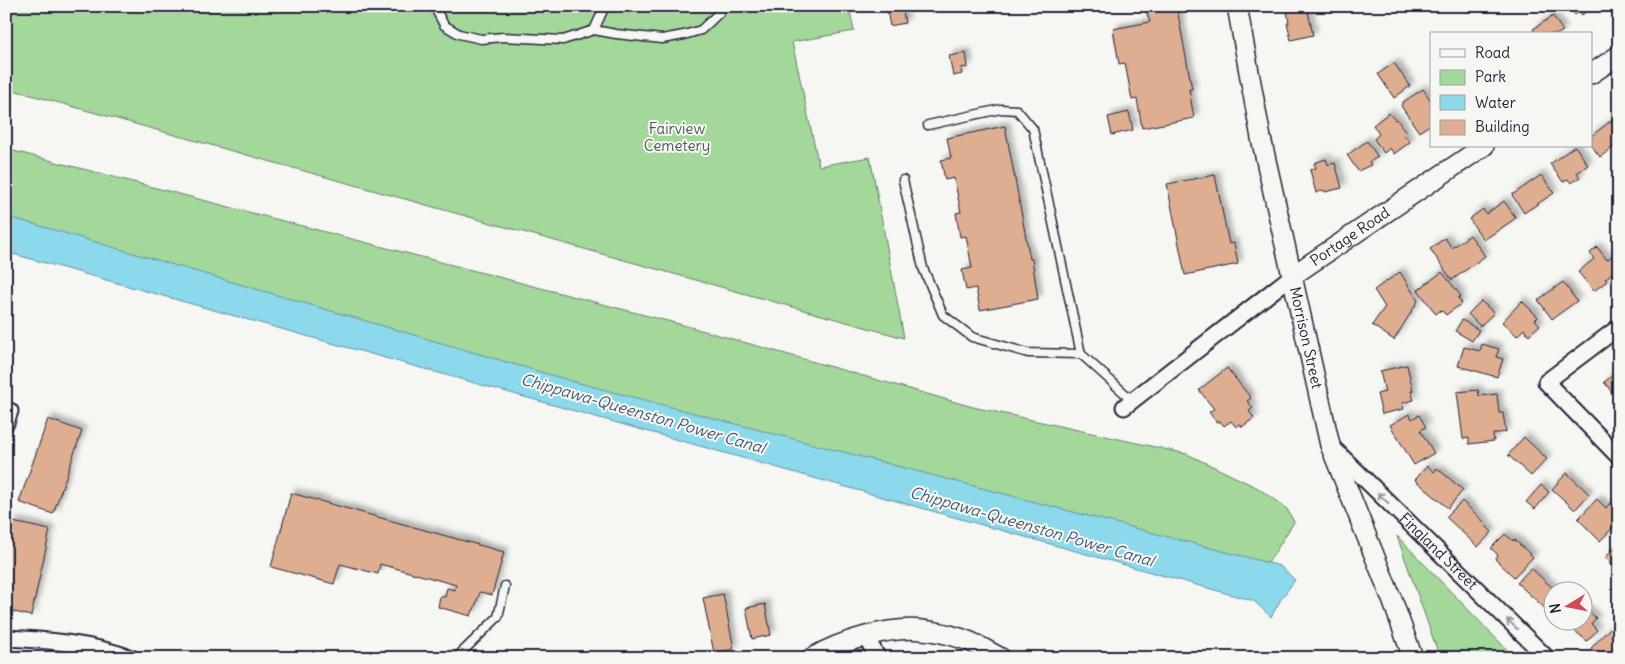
<svg xmlns="http://www.w3.org/2000/svg" width="1625" height="664" viewBox="0 0 1625 664" font-family="Delius,sans-serif">
	<style>
		.green { fill: #a4d89a; stroke: #637d6a }
		.water { fill: #8cd9eb; stroke: #6290a5 }
		.building { fill: #dfae91; stroke: #22223b; filter: url(#shadow) }
		.lines { fill: none; stroke-linecap: round; stroke-linejoin: round }
		.service-casing { stroke: #22223b; stroke-width: 11 }
		.minor-casing { stroke: #22223b; stroke-width: 19 }
		.tertiary-casing { stroke: #22223b; stroke-width: 22 }
		.service { stroke: #f6f6f2; stroke-width: 8 }
		.minor { stroke: #f6f6f2; stroke-width: 15 }
		.tertiary { stroke: #f6f6f2; stroke-width: 19 }
		.oneway { stroke: #9797a0 }
		.labels { text-anchor: middle; stroke-width: 4; stroke-linejoin: round; paint-order: stroke }
		.park-label { font-size: 15px; fill: #495958; stroke: #f6f6f2 }
		.street-label { font-size: 15px; fill: #22223b; stroke: #f6f6f2 }
		.water-label { font-size: 16px; font-style: italic; fill: #425970; stroke: #f6f6f2 }
	</style>
	<defs>
		<filter id="shadow"><feDropShadow dx="4.5" dy="-4.5" stdDeviation="2.5" flood-color="#0004"/></filter>
	</defs>
	<rect width="100%" height="100%" fill="#f6f6f2"/>
	<filter id="ink" filterUnits="userSpaceOnUse"><feTurbulence type="fractalNoise" baseFrequency=".02" numOctaves="2"/><feDisplacementMap in="SourceGraphic" scale="10" xChannelSelector="R" yChannelSelector="G"/><feConvolveMatrix kernelMatrix="1 2 1 2 8 2 1 2 1" color-interpolation-filters="sRGB"/></filter>
	<g filter="url(#ink)">
		<path class="green" d="M6,6H849L854,31L792,42L819,166L870,157L904,338L6,88Z
			M6,149L683,325L973,407L1187,454L1258,488L1287,509L1294,522L1258,579L6,225Z
			M1397,536L1515,658H1440Z"/>
		<path class="water" d="M6,216L575,382L1280,566L1295,580L1281,599L1271,617L1254,601L6,252Z"/>
		<path class="building" d="M886,6H902L905,23L890,26Z
			M1167,6H1179V9H1177L1192,89H1189L1194,118L1142,128L1137,99L1132,100L1125,63L1119,64L1113,29L1150,22L1146,11Z
			M1569,6H1591V7L1582,15L1580,11L1575,15Z
			M1307,7L1313,35L1291,40L1287,23H1289L1287,11Z
			M1553,16L1563,31L1558,34H1536L1533,29Z
			M966,53L968,67L961,68L962,74L953,76L949,56Z
			M1394,63L1410,86L1394,98L1378,74Z
			M1423,89L1431,101V124L1419,132L1401,106L1403,102Z
			M1129,112L1133,130L1112,135L1108,117Z
			M1389,113L1395,120L1397,119L1406,133L1404,135L1410,142L1394,154L1390,148L1384,153L1374,139L1379,134L1373,125Z
			M1612,120L1619,130V143L1600,157L1591,145V136Z
			M1005,126L1030,259H1032L1038,299L980,310L976,288L966,290L962,270L972,268L966,236L960,237L956,213L961,212L954,178L945,180L941,160L951,158L947,138Z
			M1367,141L1378,157L1369,162L1371,165L1358,171L1347,155Z
			M1575,146L1588,165L1577,173L1580,177L1571,183L1568,179L1563,182L1550,164Z
			M1326,159L1328,165L1335,163L1342,188L1325,192L1324,190L1316,193L1310,170L1316,168L1314,163Z
			M1215,175L1229,244L1234,243L1238,264L1185,275L1167,184Z
			M1541,175L1554,193L1524,213L1512,195Z
			M1504,201L1516,218L1484,240L1469,219L1483,209L1486,214Z
			M1470,235L1485,256L1452,280L1430,249L1445,238L1452,248Z
			M1597,247L1607,260L1615,253L1619,258V272L1614,276L1612,273L1605,279L1607,281L1594,291L1578,272L1594,259L1590,253Z
			M1400,272L1418,301L1394,340L1372,325L1385,307L1374,290Z
			M1442,272L1461,296L1458,298L1462,303L1446,315L1441,310L1436,314L1418,290Z
			M1563,282L1577,301L1552,319L1538,300Z
			M1481,301L1494,313L1480,326L1468,314Z
			M1522,301L1538,317L1535,320L1540,325L1529,335L1524,329L1517,336L1502,322Z
			M1462,320L1479,330L1472,341L1455,331Z
			M1482,344L1499,349L1496,357L1503,359L1497,377L1458,366L1464,347L1480,351Z
			M1407,365L1413,391H1411L1414,400L1402,403L1404,409L1382,414L1377,394L1385,392L1380,371Z
			M1227,368L1251,398L1247,401L1253,408L1249,411L1254,418L1242,427L1240,424L1236,427L1231,421L1224,426L1220,421L1217,423L1209,412L1214,409L1199,390Z
			M1618,371L1619,395L1616,398L1604,382Z
			M1478,390L1479,396L1497,394L1499,413H1503L1506,432L1493,434L1494,441L1469,444V438L1463,439L1457,392Z
			M1409,414L1412,419L1419,415L1426,427L1420,430L1434,453L1414,465L1390,425Z
			M48,419L82,431L53,514L19,502Z
			M1524,437L1547,459L1531,476L1508,455Z
			M1427,466L1434,472L1437,468L1463,490L1448,508L1415,480Z
			M1567,473L1589,494L1575,510L1552,489Z
			M1541,485L1549,492L1535,509L1526,502Z
			M291,493L504,552L492,595L480,592L474,610H473L471,616L438,607L440,596L445,597L447,588L455,590L456,585L380,564L378,574L340,564L334,584L271,567Z
			M1597,499L1606,508L1610,503L1619,511V521L1600,541L1578,519Z
			M1462,501L1486,524L1485,525L1492,532L1478,547L1446,517Z
			M13,522L50,530L31,616L6,610V553Z
			M1505,534L1513,541L1514,539L1533,557L1514,577L1495,559L1498,555L1491,548Z
			M1619,543V564L1617,563L1614,567L1605,558Z
			M1531,568L1557,592H1552V606L1548,611L1517,583Z
			M723,594L734,649L714,653L703,598Z
			M765,604L771,635L752,639L746,608Z
			M1582,606L1596,618L1591,624L1597,630L1587,641L1564,622H1582Z
			M1612,626L1619,633V658H1609L1606,655L1602,658L1591,648Z"/>
		<g class="lines">
			<g class="service-casing">
				<path id="service" d="M434,6L444,25L459,34L481,39L503,37L563,40L594,30L616,34L662,39L684,35L701,30L719,13L723,6
					M594,30L605,6
					M928,125L1001,109L1017,110L1033,129L1081,354
					M903,180L923,268L943,315L972,337L1028,353L1081,354L1132,400
					M456,658L498,617L505,586"/>
			</g>
			<g class="minor-casing">
				<g id="minor">
					<path d="M1619,327L1546,382L1619,457"/>
					<path d="M1124,407L1292,276"/>
					<path d="M6,423L10,411"/>
					<path id="s1" d="M1332,447L1547,658"/>
					<path d="M866,637L878,658"/>
					<path d="M6,638C49,640 91,644 131,658"/>
				</g>
			</g>
			<g class="tertiary-casing">
				<g id="tertiary">
					<path id="s2" d="M1237,6L1261,138L1330,445L1393,602L1413,658"/>
					<path d="M1591,74L1619,55"/>
					<path id="s3" d="M1292,276L1484,146"/>
					<path d="M812,658C840,641 890,626 922,630C935,631 951,635 963,639C976,643 989,652 1001,658"/>
				</g>
			</g>
			<use href="#service" class="service"/>
			<use href="#minor" class="minor"/>
			<use href="#tertiary" class="tertiary"/>
		</g>
		<defs><path id="oneway-shaft" d="M-6 0H5M1.5-3L5.5 0L1.5 3" fill="none" stroke-width="1.6" stroke-linecap="round" stroke-linejoin="round" transform="scale(1.25)"/></defs>
		<g class="oneway">
			<use href="#oneway-shaft" transform="translate(1383 498) rotate(-136)"/>
			<use href="#oneway-shaft" transform="translate(1512 624) rotate(-136)"/>
		</g>
	</g>
	<g class="labels">
		<g class="park-label">
			<text x="677" y="134">Fairview<tspan x="677" dy="17">Cemetery</tspan></text>
		</g>
		<g class="street-label">
			<text dy="5" stroke="none"><textPath href="#s3" startOffset="70">Portage Road</textPath></text>
			<text dy="5" stroke="none"><textPath href="#s2" startOffset="339">Morrison Street</textPath></text>
			<text dy="5" stroke="none"><textPath href="#s1" startOffset="149">Fingland Street</textPath></text>
		</g>
		<g class="water-label">
			<text transform="translate(643 413) rotate(16)" y="6">Chippawa-Queenston Power Canal</text>
			<text transform="translate(1032 526) rotate(16)" y="6">Chippawa-Queenston Power Canal</text>
		</g>
	</g>
	<rect width="1625" height="664" fill="none" stroke="#f6f6f2" stroke-width="25"/>
	<rect x="12" y="12" width="1600" height="639" fill="none" stroke="#22223b" stroke-width="2" filter="url(#ink)"/>
	<rect x="1430" y="32" width="162" height="115" fill="#f6f6f2" stroke="#a1a1a9"/>
	<rect x="1440" y="49" width="25" height="8" fill="#f6f6f2" stroke="#a1a1a9"/>
	<text x="1475" y="58" font-size="15" fill="#22223b">Road</text>
	<rect x="1440" y="70" width="25" height="15" fill="#a4d89a" stroke="#a1a1a9"/>
	<text x="1475" y="82" font-size="15" fill="#22223b">Park</text>
	<rect x="1440" y="95" width="25" height="15" fill="#8cd9eb" stroke="#a1a1a9"/>
	<text x="1475" y="108" font-size="15" fill="#22223b">Water</text>
	<rect x="1440" y="120" width="25" height="15" fill="#dfae91" stroke="#a1a1a9"/>
	<text x="1475" y="132" font-size="15" fill="#22223b">Building</text>
	<g transform="translate(1568 606) rotate(260)"><circle r="24" fill="#f6f6f2" stroke="#a1a1a9"/>
	<path d="M0-4L9 19L0 12L-9 19Z" fill="#d1495b"/>
	<text y="-8" font-size="14" font-weight="bold" text-anchor="middle" fill="#22223b">N</text>
	</g>
</svg>
